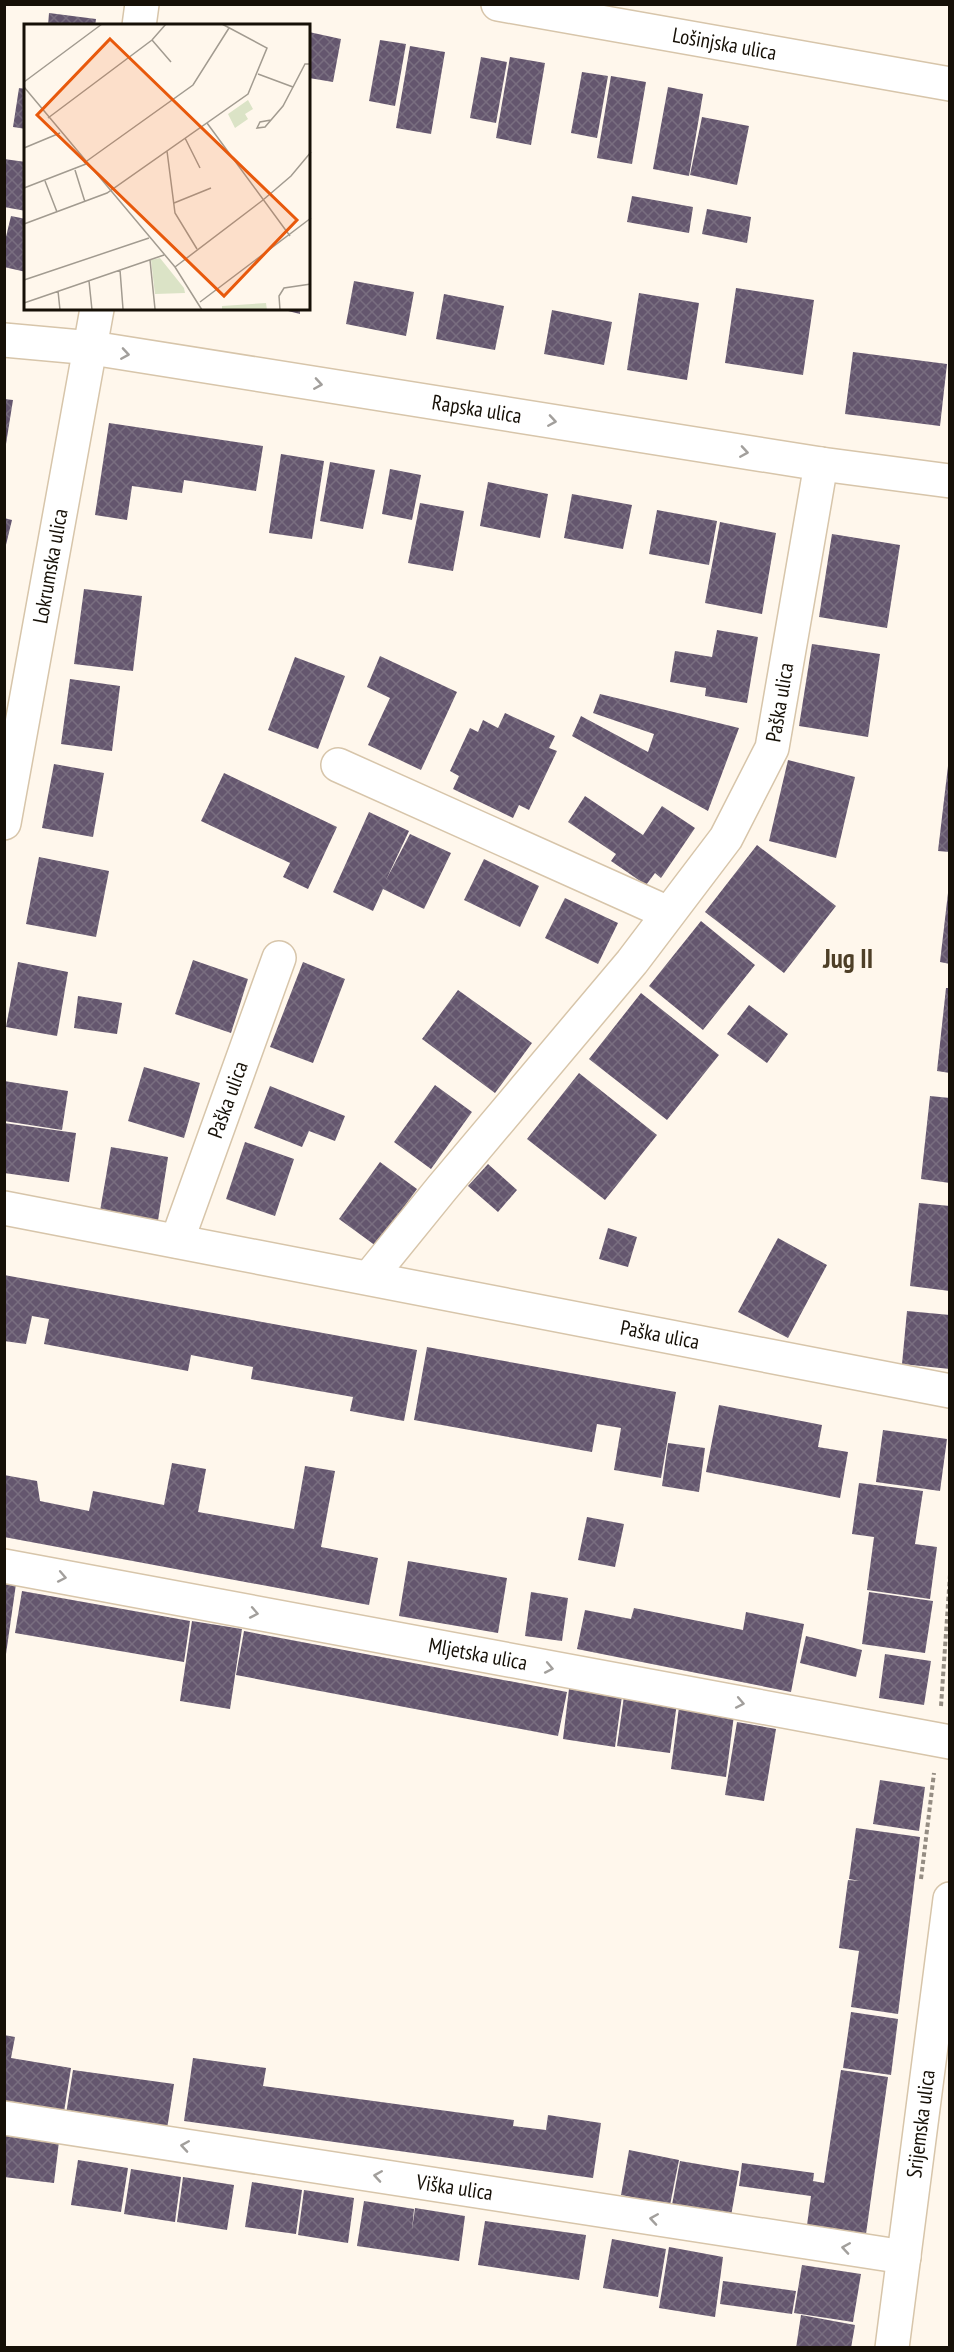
<svg xmlns="http://www.w3.org/2000/svg" width="954" height="2352" viewBox="0 0 954 2352" font-family="'PT Sans Narrow',sans-serif">
	<style>
		.building { fill: url(#building-cross-hatch) }
		.lines { fill: none; stroke-linecap: round; stroke-linejoin: round }
		.street-casing { stroke: #d7c5aa; stroke-width: 36 }
		.path { stroke: #958d83; stroke-width: 4; stroke-dasharray: 4.5 3; stroke-linecap: butt }
		.street { stroke: #fff; stroke-width: 33 }
		.oneway { stroke: #a29f9c }
		.labels { text-anchor: middle; stroke-width: 6; stroke-linejoin: round; paint-order: stroke }
		.street-label { font-size: 21px; fill: #161007; stroke: #fff7ec }
		.district-label { font-size: 27px; font-weight: bold; fill: #4e3f27; stroke: #fff7ec }
		.inset-road { fill: none; stroke: #a29b90; stroke-width: 1.5 }
		.view { fill: #e8590c; fill-opacity: 0.15; stroke: #e8590c; stroke-width: 3 }
		.inset-edge { fill: none; stroke: #161007; stroke-width: 3 }
	</style>
	<defs>
		<pattern id="building-cross-hatch" width="8" height="8" patternUnits="userSpaceOnUse" patternTransform="scale(1.5)"><rect width="8" height="8" fill="#64566e"/><path d="M0 0l8 8M0 8l8-8" fill="none" stroke="#796e80"/></pattern>
	</defs>
	<rect width="100%" height="100%" fill="#fff7ec"/>
	<path class="building" d="M49,13L96,19L95,26H48Z
		M309,32L341,39L333,82L309,78Z
		M380,40L406,44L395,106L369,101Z
		M410,46L445,52L431,134L396,128Z
		M481,57L507,62L496,123L470,118Z
		M510,57L545,63L531,145L496,138Z
		M582,72L608,76L597,138L571,133Z
		M611,76L646,82L632,164L597,158Z
		M668,87L703,94L689,176L653,169Z
		M19,88L26,89V129L13,127Z
		M702,117L749,126L737,185L690,175Z
		M4,159L26,162V211L4,207Z
		M632,196L693,207L689,233L627,222Z
		M707,209L751,217L747,243L702,234Z
		M11,216L26,219V272L4,267V245Z
		M354,281L414,292L406,336L346,324Z
		M736,288L814,300L803,375L725,363Z
		M639,293L699,303L687,380L627,370Z
		M444,294L504,306L495,350L436,339Z
		M280,309H300V314Z
		M552,310L612,322L604,365L544,354Z
		M853,352L947,364L940,426L845,414Z
		M4,399L13,400L6,444H4Z
		M109,423L263,446L256,491L184,480L182,493L132,486L127,520L95,515Z
		M281,454L324,461L312,539L269,533Z
		M330,462L375,470L363,529L320,521Z
		M390,469L421,475L412,520L382,514Z
		M488,482L548,494L540,538L480,526Z
		M572,494L632,505L623,549L564,538Z
		M420,503L464,511L453,571L408,563Z
		M657,510L717,521L709,565L649,554Z
		M4,518L12,520L5,549H4Z
		M720,522L776,533L762,614L705,603Z
		M832,534L900,545L887,628L819,617Z
		M84,589L142,596L133,671L74,664Z
		M717,630L758,637L747,703L705,696L706,688L670,682L675,651L712,657Z
		M812,644L880,654L868,737L799,726Z
		M380,656L457,692L421,770L368,745L390,698L367,687Z
		M295,657L345,676L318,749L268,730Z
		M70,679L120,686L112,751L61,744Z
		M600,694L739,728L708,811L572,736L581,716L648,752L654,734L593,713Z
		M505,713L555,736L549,748L557,751L529,810L519,805L513,818L453,789L459,776L450,771L470,728L478,732L483,720L498,728Z
		M788,760L855,777L836,858L769,841Z
		M54,764L104,773L93,837L42,828Z
		M948,766L950,767V852L938,851Z
		M224,773L337,827L308,889L283,877L290,863L201,821Z
		M585,796L643,835L662,806L695,828L661,878L655,873L646,885L611,861L616,854L568,822Z
		M369,812L409,831L386,880L410,834L451,853L424,909L383,889L373,911L333,892Z
		M757,845L836,906L784,973L705,912Z
		M39,857L109,871L96,937L26,924Z
		M484,859L539,886L520,927L464,900Z
		M948,893L950,894V964L940,962Z
		M565,898L618,923L598,964L545,938Z
		M701,921L755,965L703,1030L649,986Z
		M193,960L248,979L231,1033L175,1014Z
		M18,962L68,972L57,1036L6,1027Z
		M303,962L345,979L313,1063L270,1047Z
		M946,988H950V1073L937,1071Z
		M458,990L532,1043L495,1093L422,1039Z
		M641,993L719,1055L667,1120L589,1059Z
		M78,996L122,1003L117,1034L74,1028Z
		M749,1005L788,1034L767,1063L727,1034Z
		M144,1067L200,1083L184,1138L128,1121Z
		M579,1073L657,1135L605,1200L527,1139Z
		M4,1081L68,1091L62,1130L4,1121Z
		M435,1085L472,1112L431,1169L394,1142Z
		M270,1086L345,1116L335,1141L309,1131L302,1147L254,1128Z
		M930,1096L950,1098V1183L921,1179Z
		M4,1123L76,1133L69,1182L4,1173Z
		M245,1142L294,1159L275,1216L226,1199Z
		M111,1147L168,1157L157,1227L99,1217Z
		M380,1162L417,1189L376,1246L339,1219Z
		M488,1164L517,1190L498,1212L468,1186Z
		M919,1203L950,1206V1291L910,1286Z
		M608,1228L637,1237L628,1267L599,1259Z
		M778,1238L827,1265L788,1338L738,1312Z
		M4,1275L417,1350L404,1421L350,1411L353,1397L251,1379L253,1367L191,1355L188,1371L44,1344L49,1319L32,1316L26,1344L4,1341Z
		M907,1311L950,1315V1369L902,1364Z
		M427,1347L676,1392L661,1478L614,1470L621,1428L597,1424L592,1452L414,1420Z
		M719,1405L822,1425L818,1447L848,1452L840,1498L706,1472Z
		M883,1430L947,1439L940,1491L876,1482Z
		M668,1443L705,1448L699,1492L662,1486Z
		M172,1463L206,1469L198,1512L294,1529L305,1466L335,1471L321,1547L378,1558L369,1605L4,1537V1475L37,1481L40,1501L89,1511L93,1491L164,1505Z
		M859,1483L923,1491L915,1544L937,1547L930,1599L867,1590L874,1537L852,1534Z
		M587,1517L624,1524L615,1567L578,1560Z
		M408,1561L507,1578L498,1633L399,1616Z
		M4,1582L16,1584L6,1654H4Z
		M22,1591L190,1621L184,1662L15,1633Z
		M531,1592L568,1598L562,1641L525,1636Z
		M869,1592L933,1601L925,1653L862,1644Z
		M634,1608L743,1630L746,1612L804,1624L791,1692L577,1649L585,1610L631,1619Z
		M192,1621L242,1629L230,1709L180,1701Z
		M244,1631L567,1692L558,1736L236,1675Z
		M806,1636L862,1650L856,1677L800,1663Z
		M885,1654L931,1661L924,1705L879,1698Z
		M569,1689L622,1696L615,1747L563,1739Z
		M624,1696L677,1703L670,1753L617,1746Z
		M679,1707L734,1715L726,1777L671,1769Z
		M737,1722L776,1729L764,1801L725,1795Z
		M880,1780L925,1787L919,1831L873,1824Z
		M856,1828L920,1837L898,2014L851,2007L859,1951L839,1948L848,1880L860,1881L849,1879Z
		M851,2012L898,2019L891,2075L843,2068Z
		M4,2035L15,2037L11,2058L71,2068L64,2112L4,2103Z
		M193,2058L266,2068L263,2086L514,2120L513,2126L546,2130L548,2115L601,2123L593,2178L184,2121Z
		M73,2070L174,2084L167,2129L66,2114Z
		M841,2070L888,2077L866,2234L807,2225L811,2196L739,2186L742,2163L814,2173L813,2181L824,2183Z
		M4,2126L60,2133L54,2183L4,2177Z
		M629,2150L679,2160L670,2205L621,2195Z
		M78,2160L128,2168L121,2212L71,2205Z
		M680,2161L739,2171L731,2216L672,2205Z
		M131,2169L181,2177L175,2222L124,2214Z
		M183,2177L234,2185L227,2230L177,2222Z
		M252,2182L302,2190L296,2234L245,2227Z
		M304,2190L354,2198L348,2243L298,2235Z
		M364,2201L414,2209L412,2230L415,2208L465,2216L459,2261L357,2246Z
		M485,2221L586,2235L579,2280L478,2265Z
		M612,2239L666,2249L658,2297L603,2288Z
		M669,2247L723,2257L715,2317L659,2308Z
		M802,2265L861,2274L853,2322L794,2313Z
		M723,2281L796,2291L792,2314L720,2304Z
		M801,2315L855,2325L851,2348H796Z"/>
	<g class="lines">
		<g class="street-casing">
			<g id="street">
				<path id="s1" d="M498,4L950,84"/>
				<path d="M139,26L142,4"/>
				<path id="s2" d="M4,340L92,348L821,464L950,481"/>
				<path d="M338,765L668,913"/>
				<path id="s3" d="M4,823L97,309"/>
				<path id="s4" d="M4,1208L950,1391"/>
				<path id="s5" d="M177,1241L279,958"/>
				<path id="s6" d="M369,1278L442,1188L632,962L726,838L772,748L821,464"/>
				<path id="s7" d="M4,1566L950,1742"/>
				<path id="s8" d="M4,2118L904,2257"/>
				<path id="s9" d="M892,2348L950,1899"/>
			</g>
		</g>
		<path class="path" d="M941,1706L950,1575
			M921,1879L934,1773"/>
		<use href="#street" class="street"/>
	</g>
	<defs><path id="oneway-chevron" d="M-2-3.5L2.5 0L-2 3.5" fill="none" stroke-width="1.6" stroke-linecap="round" stroke-linejoin="round" transform="scale(1.5)"/></defs>
	<g class="oneway">
		<use href="#oneway-chevron" transform="translate(125 354) rotate(9)"/>
		<use href="#oneway-chevron" transform="translate(318 384) rotate(9)"/>
		<use href="#oneway-chevron" transform="translate(552 421) rotate(9)"/>
		<use href="#oneway-chevron" transform="translate(744 452) rotate(9)"/>
		<use href="#oneway-chevron" transform="translate(62 1577) rotate(11)"/>
		<use href="#oneway-chevron" transform="translate(254 1613) rotate(11)"/>
		<use href="#oneway-chevron" transform="translate(549 1668) rotate(11)"/>
		<use href="#oneway-chevron" transform="translate(740 1703) rotate(11)"/>
		<use href="#oneway-chevron" transform="translate(185 2146) rotate(-171)"/>
		<use href="#oneway-chevron" transform="translate(378 2176) rotate(-171)"/>
		<use href="#oneway-chevron" transform="translate(654 2219) rotate(-171)"/>
		<use href="#oneway-chevron" transform="translate(846 2248) rotate(-171)"/>
	</g>
	<g class="labels">
		<g class="street-label">
			<text dy="7" stroke="none"><textPath href="#s1" startOffset="230">Lošinjska ulica</textPath></text>
			<text dy="7" stroke="none"><textPath href="#s2" startOffset="478">Rapska ulica</textPath></text>
			<text dy="7" stroke="none"><textPath href="#s3" startOffset="261">Lokrumska ulica</textPath></text>
			<text dy="7" stroke="none"><textPath href="#s6" startOffset="714">Paška ulica</textPath></text>
			<text dy="7" stroke="none"><textPath href="#s5" startOffset="150">Paška ulica</textPath></text>
			<text dy="7" stroke="none"><textPath href="#s4" startOffset="668">Paška ulica</textPath></text>
			<text dy="7" stroke="none"><textPath href="#s7" startOffset="482">Mljetska ulica</textPath></text>
			<text dy="7" stroke="none"><textPath href="#s9" startOffset="226">Srijemska ulica</textPath></text>
			<text dy="7" stroke="none"><textPath href="#s8" startOffset="456">Viška ulica</textPath></text>
		</g>
		<g class="district-label">
			<text x="848" y="968">Jug II</text>
		</g>
	</g>
	<g transform="translate(24 24)">
		<rect width="286" height="286" fill="#fff7ec"/>
		<path d="M224,76L229,85L221,90L224,95L211,104L204,90Z" fill="#dbe3c6"/>
		<path d="M136,234L160,264L161,269L131,270L127,236ZM242,279L243,286H198V282Z" fill="#dbe3c6"/>
		<path class="inset-road" d="M128,16L147,38M234,50L269,63L281,40H287M0,58L78,0M0,63L151,243L178,286M24,94L128,16L142,0M247,96L236,98L233,104L241,103L259,82L269,63M183,99L266,212M161,114L176,144M0,124L36,109M143,127L151,189L173,225M60,139L169,61L205,4M51,146L61,178M21,157L33,188M0,164L62,140M150,179L187,164M0,200L83,169L224,70L243,24L198,0M126,236L131,285M151,243L239,176L267,152L287,128M96,246L99,285M0,256L125,214M65,257L68,286M34,267L36,286M176,278L287,194M0,279L140,231M256,286L255,272L260,264L287,260"/>
		<path class="view" d="M86,15L273,196L200,272L13,91Z"/>
		<rect width="286" height="286" class="inset-edge"/>
	</g>
	<rect width="954" height="2352" fill="none" stroke="#161007" stroke-width="12"/>
</svg>
